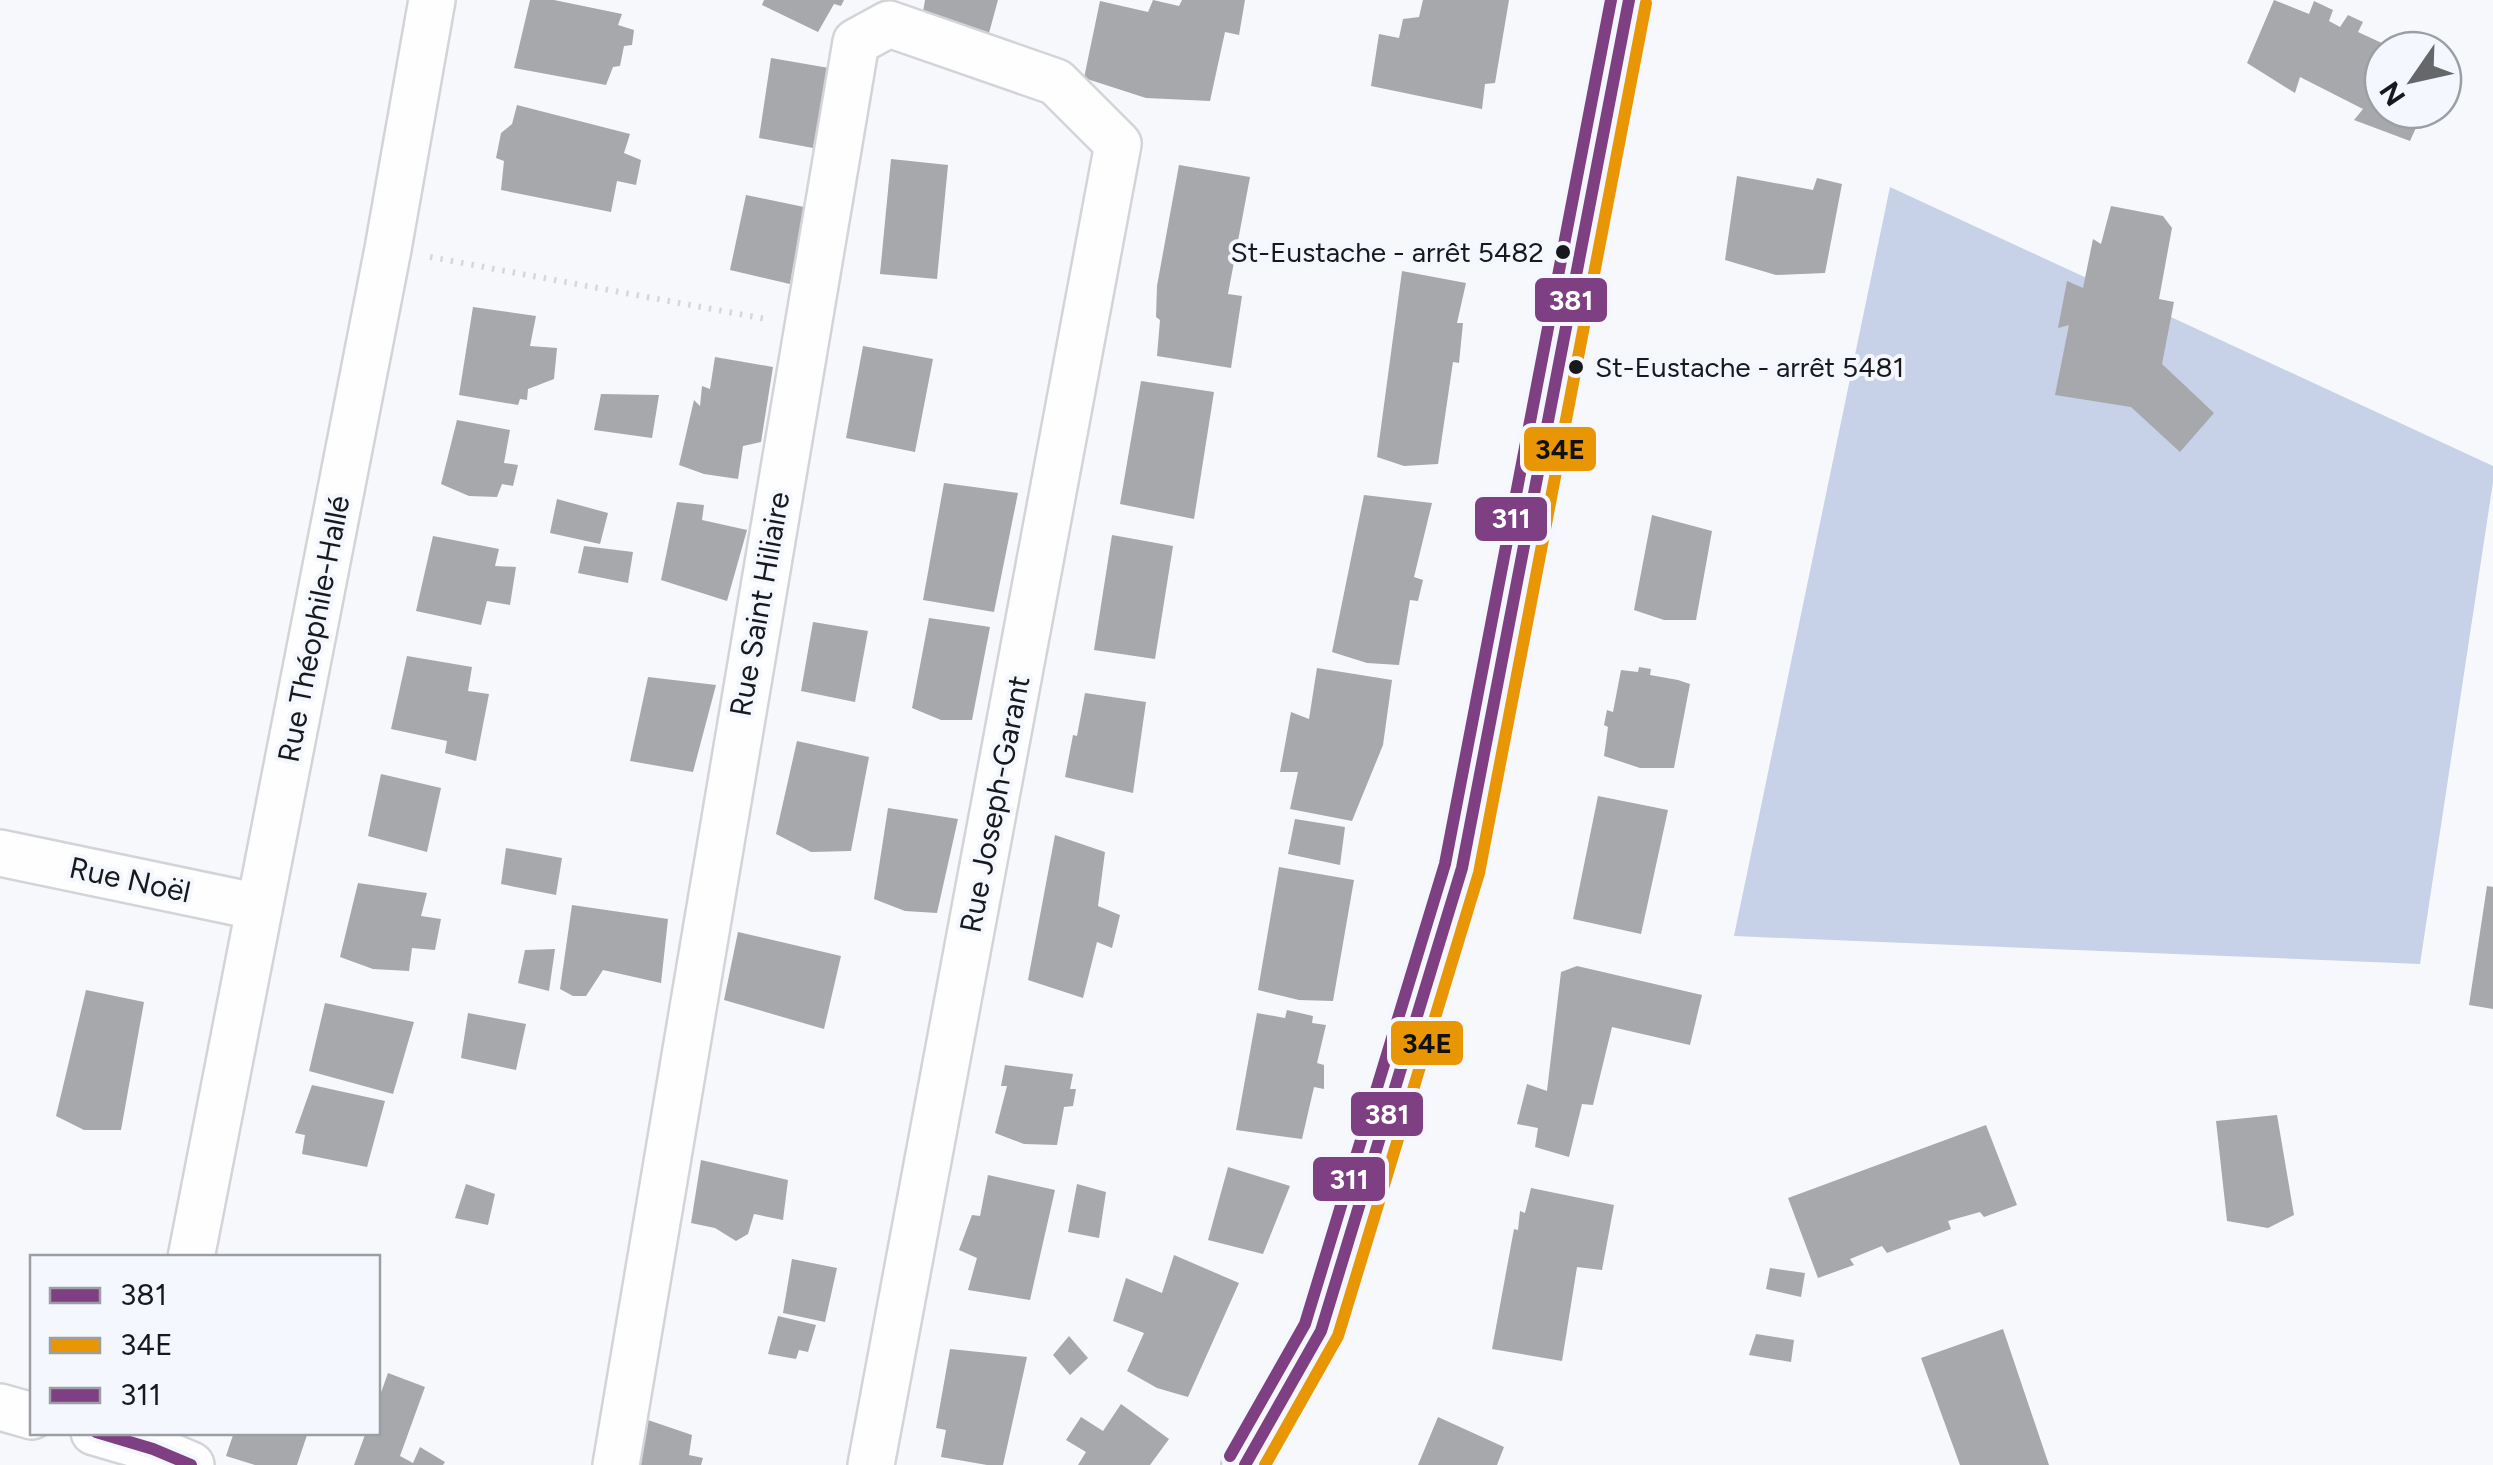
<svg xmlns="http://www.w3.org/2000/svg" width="2493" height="1465" viewBox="0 0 2493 1465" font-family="Figtree,sans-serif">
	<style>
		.forest { fill: #c7d1e7 }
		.building { fill: #a6a8ab }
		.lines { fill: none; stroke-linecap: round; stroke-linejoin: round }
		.minor-casing { stroke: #d2d4d7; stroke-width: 50 }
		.path { stroke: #d7d7d8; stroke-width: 6; stroke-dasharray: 2.5 8; stroke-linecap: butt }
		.minor { stroke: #fefeff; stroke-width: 45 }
		.bus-1-casing { stroke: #f4f7fe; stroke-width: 20 }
		.bus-2-casing { stroke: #f4f7fe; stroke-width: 20 }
		.bus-3-casing { stroke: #f4f7fe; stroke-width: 20 }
		.bus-1 { stroke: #7e4082; stroke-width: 12 }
		.bus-2 { stroke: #e89603; stroke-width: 12 }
		.bus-3 { stroke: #7e4082; stroke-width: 12 }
		.bus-dot { fill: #18191c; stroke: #f4f7fe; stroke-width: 4 }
		.labels { text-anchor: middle; stroke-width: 8; stroke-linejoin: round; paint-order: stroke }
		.bus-label { font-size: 28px; fill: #18191c; stroke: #f4f7fe; text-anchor: end }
		.street-label { font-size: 30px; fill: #18191c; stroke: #f4f7fe }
		.line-badge { stroke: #f4f7fe; stroke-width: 4 }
		.badge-label { font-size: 28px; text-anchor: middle; font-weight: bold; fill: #fff }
		.pale-badge-label { font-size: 28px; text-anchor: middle; font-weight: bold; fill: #111 }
	</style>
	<rect width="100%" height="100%" fill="#f6f8fc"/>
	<path class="forest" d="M1890,187L2493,466V482L2420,964L1734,936Z"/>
	<path class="building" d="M530,0H554L622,14L618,25L634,30L632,45L624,46L620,66L613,67L606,85L514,68Z
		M764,0H844L841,6L834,4L818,32L762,5Z
		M925,0H998L989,33L922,18Z
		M1153,0L1179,6L1182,0H1245L1239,35L1225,32L1210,101L1146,98L1084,78L1100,1L1148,12Z
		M1423,0H1509L1495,83L1485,84L1482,109L1371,86L1379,34L1399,38L1403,19L1419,17Z
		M2274,0L2309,14L2314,1L2333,10L2329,21L2340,27L2348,15L2363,22L2358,32L2397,50H2383V110H2424L2410,141L2354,120L2363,109L2300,77L2295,93L2247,63Z
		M771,58L829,68L813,148L759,138Z
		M517,105L630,134L624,153L641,160L636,185L617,181L611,212L501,190L504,161L496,158L501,133L512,124Z
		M891,159L948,165L937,279L880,274Z
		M1179,165L1250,177L1228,294L1242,296L1231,368L1157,356L1160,320L1156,317L1157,286Z
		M1737,176L1813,190L1817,178L1842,184L1825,273L1776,275L1725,260Z
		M746,195L804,207L790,284L730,270Z
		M2111,206L2163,216L2172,228L2159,299L2174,302L2162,364L2214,413L2180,452L2131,407L2055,395L2069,325L2058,328L2067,281L2083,288L2093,239L2101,244Z
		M1402,271L1466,283L1457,323H1463L1459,363L1453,362L1438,464L1404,466L1377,457Z
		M473,307L536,316L530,346L557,348L554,379L528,389L527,400L520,399L518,405L459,395Z
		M863,346L933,359L915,452L846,438Z
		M715,357L773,367L761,442L743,446L738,479L704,474L679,465L694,400L700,406L702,386L710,389Z
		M1141,381L1214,392L1194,519L1120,504Z
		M601,394L659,395L652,438L594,430Z
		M457,420L510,430L504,463L518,465L513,486L502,484L497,497L469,496L441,484Z
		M944,483L1018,493L994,612L923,600Z
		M1364,495L1432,503L1414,577L1423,580L1418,601L1410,600L1399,665L1367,663L1332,652Z
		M557,499L608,513L600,544L550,533Z
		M677,502L704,505L702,520L747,530L727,601L661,580Z
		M1652,515L1712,531L1696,620H1664L1634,610Z
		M1112,535L1173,546L1155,659L1094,650Z
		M433,536L499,549L495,566L516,567L510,605L487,601L481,625L416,611Z
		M584,546L633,552L628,583L578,573Z
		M929,618L990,627L972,720H941L912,708Z
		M813,622L868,631L855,702L801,691Z
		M407,656L472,667L468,691L489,694L476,761L445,753L447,741L391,729Z
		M1639,667L1651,669L1650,675L1678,680L1690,684L1674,768H1640L1604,756L1608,727L1604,725L1607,710L1613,712L1621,670L1638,672Z
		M1317,668L1392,680L1383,745L1352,821L1290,809L1298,772H1280L1291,712L1309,719Z
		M648,677L716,685L693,772L630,761Z
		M1085,693L1146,702L1133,793L1065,777L1073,735L1077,736Z
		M797,741L869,757L851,851L811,852L776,834Z
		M381,774L441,788L427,852L368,836Z
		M1598,796L1668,810L1641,934L1573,919Z
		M888,808L958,819L937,913L905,911L874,899Z
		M1295,819L1345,827L1340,865L1288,854Z
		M1055,835L1105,852L1098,906L1120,915L1112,948L1097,942L1083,998L1028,980Z
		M506,848L562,858L556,895L501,884Z
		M1279,867L1354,880L1333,1001L1299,1000L1258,990Z
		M358,883L427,893L421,916L441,919L435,950L412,948L409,971L373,969L340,957Z
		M2487,886L2493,887V1009L2469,1005Z
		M572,905L668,919L661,983L603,970L586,996H573L560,989Z
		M738,932L841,956L824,1029L724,1000Z
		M555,949L549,991L518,983L525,950Z
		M1577,966L1702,995L1690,1045L1612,1027L1593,1105L1582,1104L1569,1157L1535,1147L1538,1128L1517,1124L1527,1084L1547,1091L1561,972Z
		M86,990L144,1002L121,1130H84L56,1116Z
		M325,1003L414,1022L393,1094L309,1071Z
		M1287,1010L1313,1016L1312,1023L1326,1025L1317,1063L1324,1065V1089L1314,1087L1302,1139L1236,1130L1257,1013L1285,1018Z
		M468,1013L526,1024L516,1070L461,1058Z
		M1005,1065L1073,1074L1070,1089H1076L1073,1106L1064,1107L1057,1145L1024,1144L995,1133L1007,1086H1001Z
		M312,1085L385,1101L367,1167L302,1154L305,1135L295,1133Z
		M2277,1115L2294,1215L2268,1228L2227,1221L2216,1121Z
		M1986,1125L2017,1205L1984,1217L1980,1212L1948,1221L1951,1229L1887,1253L1882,1246L1850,1259L1854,1265L1818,1278L1788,1198Z
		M701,1160L788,1180L783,1220L754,1214L748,1234L736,1241L715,1228L691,1223Z
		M1228,1167L1290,1186L1263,1254L1208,1240Z
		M988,1175L1055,1190L1030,1300L968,1290L977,1258L959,1250L972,1215L980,1216Z
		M466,1184L495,1194L488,1225L455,1218Z
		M1077,1184L1106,1192L1099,1238L1068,1232Z
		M1531,1188L1614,1205L1602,1270L1577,1267L1562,1361L1492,1349L1514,1229L1518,1230L1520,1211L1525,1213Z
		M1174,1255L1239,1283L1188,1397L1157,1388L1127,1371L1144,1333L1113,1321L1126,1278L1162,1293Z
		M792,1259L837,1268L825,1322L783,1313Z
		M1770,1268L1805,1273L1801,1297L1766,1289Z
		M778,1316L816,1325L808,1352L799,1350L796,1359L768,1354Z
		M2003,1329L2049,1465H1960L1921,1358Z
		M1756,1334L1794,1340L1791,1362L1749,1355Z
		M1069,1336L1088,1358L1070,1375L1053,1355Z
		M950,1349L1027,1357L1003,1465H987L941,1457L946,1430L936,1428Z
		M388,1373L425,1387L400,1456L413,1463L420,1447L445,1462L443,1465H354L366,1432H378V1401Z
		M1121,1404L1169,1439L1150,1465H1078L1086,1452L1066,1440L1081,1417L1103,1431Z
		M1438,1417L1504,1447L1497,1465H1418Z
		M645,1419L692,1435L689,1455L703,1458L701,1465H634Z
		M234,1432H308L297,1465H255L226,1456Z"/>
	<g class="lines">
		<g class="minor-casing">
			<path id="minor" d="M0,853L259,907
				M191,1258L388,249L432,0
				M0,1407L32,1416
				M94,1432L153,1449L191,1465
				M616,1465L856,42L889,24L1056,82L1118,144L871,1465
				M1245,1465L1321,1331L1462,868L1629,0"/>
		</g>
		<path class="path" d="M430,257L766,319"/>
		<use href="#minor" class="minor"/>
		<g class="bus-1-casing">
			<path id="bus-1" d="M96,1432L153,1449L191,1465
				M1245,1465L1321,1331L1462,868L1629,0"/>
		</g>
		<g class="bus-2-casing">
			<path id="bus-2" d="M1265,1465L1338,1336L1479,873L1646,3"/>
		</g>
		<g class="bus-3-casing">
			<path id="bus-3" d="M1230,1456L1305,1324L1445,864L1611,0"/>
		</g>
		<use href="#bus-1" class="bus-1"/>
		<use href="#bus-2" class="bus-2"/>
		<use href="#bus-3" class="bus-3"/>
	</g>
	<g class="bus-dot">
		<circle cx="1563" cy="252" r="9"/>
		<circle cx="1576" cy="367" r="9"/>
	</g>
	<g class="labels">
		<g class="bus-label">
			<text x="1544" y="262">St-Eustache - arrêt 5482</text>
			<text x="1595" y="377" text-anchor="start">St-Eustache - arrêt 5481</text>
		</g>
		<g class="street-label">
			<text transform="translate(760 604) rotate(-80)" y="10">Rue Saint Hiliaire</text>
			<text transform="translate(314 629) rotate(-79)" y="10">Rue Théophile-Hallé</text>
			<text transform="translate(995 804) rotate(-79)" y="10">Rue Joseph-Garant</text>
			<text transform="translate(130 880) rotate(12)" y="10">Rue Noël</text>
		</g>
	</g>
	<g class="line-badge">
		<rect x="1533" y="276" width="76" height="48" rx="10" fill="#7e4082"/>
		<rect x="1522" y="425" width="76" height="48" rx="10" fill="#e89603"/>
		<rect x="1473" y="495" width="76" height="48" rx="10" fill="#7e4082"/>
		<rect x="1389" y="1019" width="76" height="48" rx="10" fill="#e89603"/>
		<rect x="1349" y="1090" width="76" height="48" rx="10" fill="#7e4082"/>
		<rect x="1311" y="1155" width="76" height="48" rx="10" fill="#7e4082"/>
	</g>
	<g class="badge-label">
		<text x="1571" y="310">381</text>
		<text x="1511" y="528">311</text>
		<text x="1387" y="1124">381</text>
		<text x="1349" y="1189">311</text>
	</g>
	<g class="pale-badge-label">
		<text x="1560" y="459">34E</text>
		<text x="1427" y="1053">34E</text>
	</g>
	<rect x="30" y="1255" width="350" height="180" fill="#f4f7fe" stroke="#9c9ea4" stroke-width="2.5"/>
	<rect x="50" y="1288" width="50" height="15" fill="#7e4082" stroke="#9c9ea4" stroke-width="2.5"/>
	<text x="120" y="1305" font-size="30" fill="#18191c">381</text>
	<rect x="50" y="1338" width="50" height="15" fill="#e89603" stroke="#9c9ea4" stroke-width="2.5"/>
	<text x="120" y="1355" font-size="30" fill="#18191c">34E</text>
	<rect x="50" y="1388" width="50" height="15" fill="#7e4082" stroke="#9c9ea4" stroke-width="2.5"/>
	<text x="120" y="1405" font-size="30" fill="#18191c">311</text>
	<g transform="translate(2413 80) rotate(236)"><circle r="48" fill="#f4f7fe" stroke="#9c9ea4" stroke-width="2.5"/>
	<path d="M0-8L18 38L0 25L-18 38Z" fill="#66676a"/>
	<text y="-15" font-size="28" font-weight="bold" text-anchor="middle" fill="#18191c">N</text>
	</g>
</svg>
